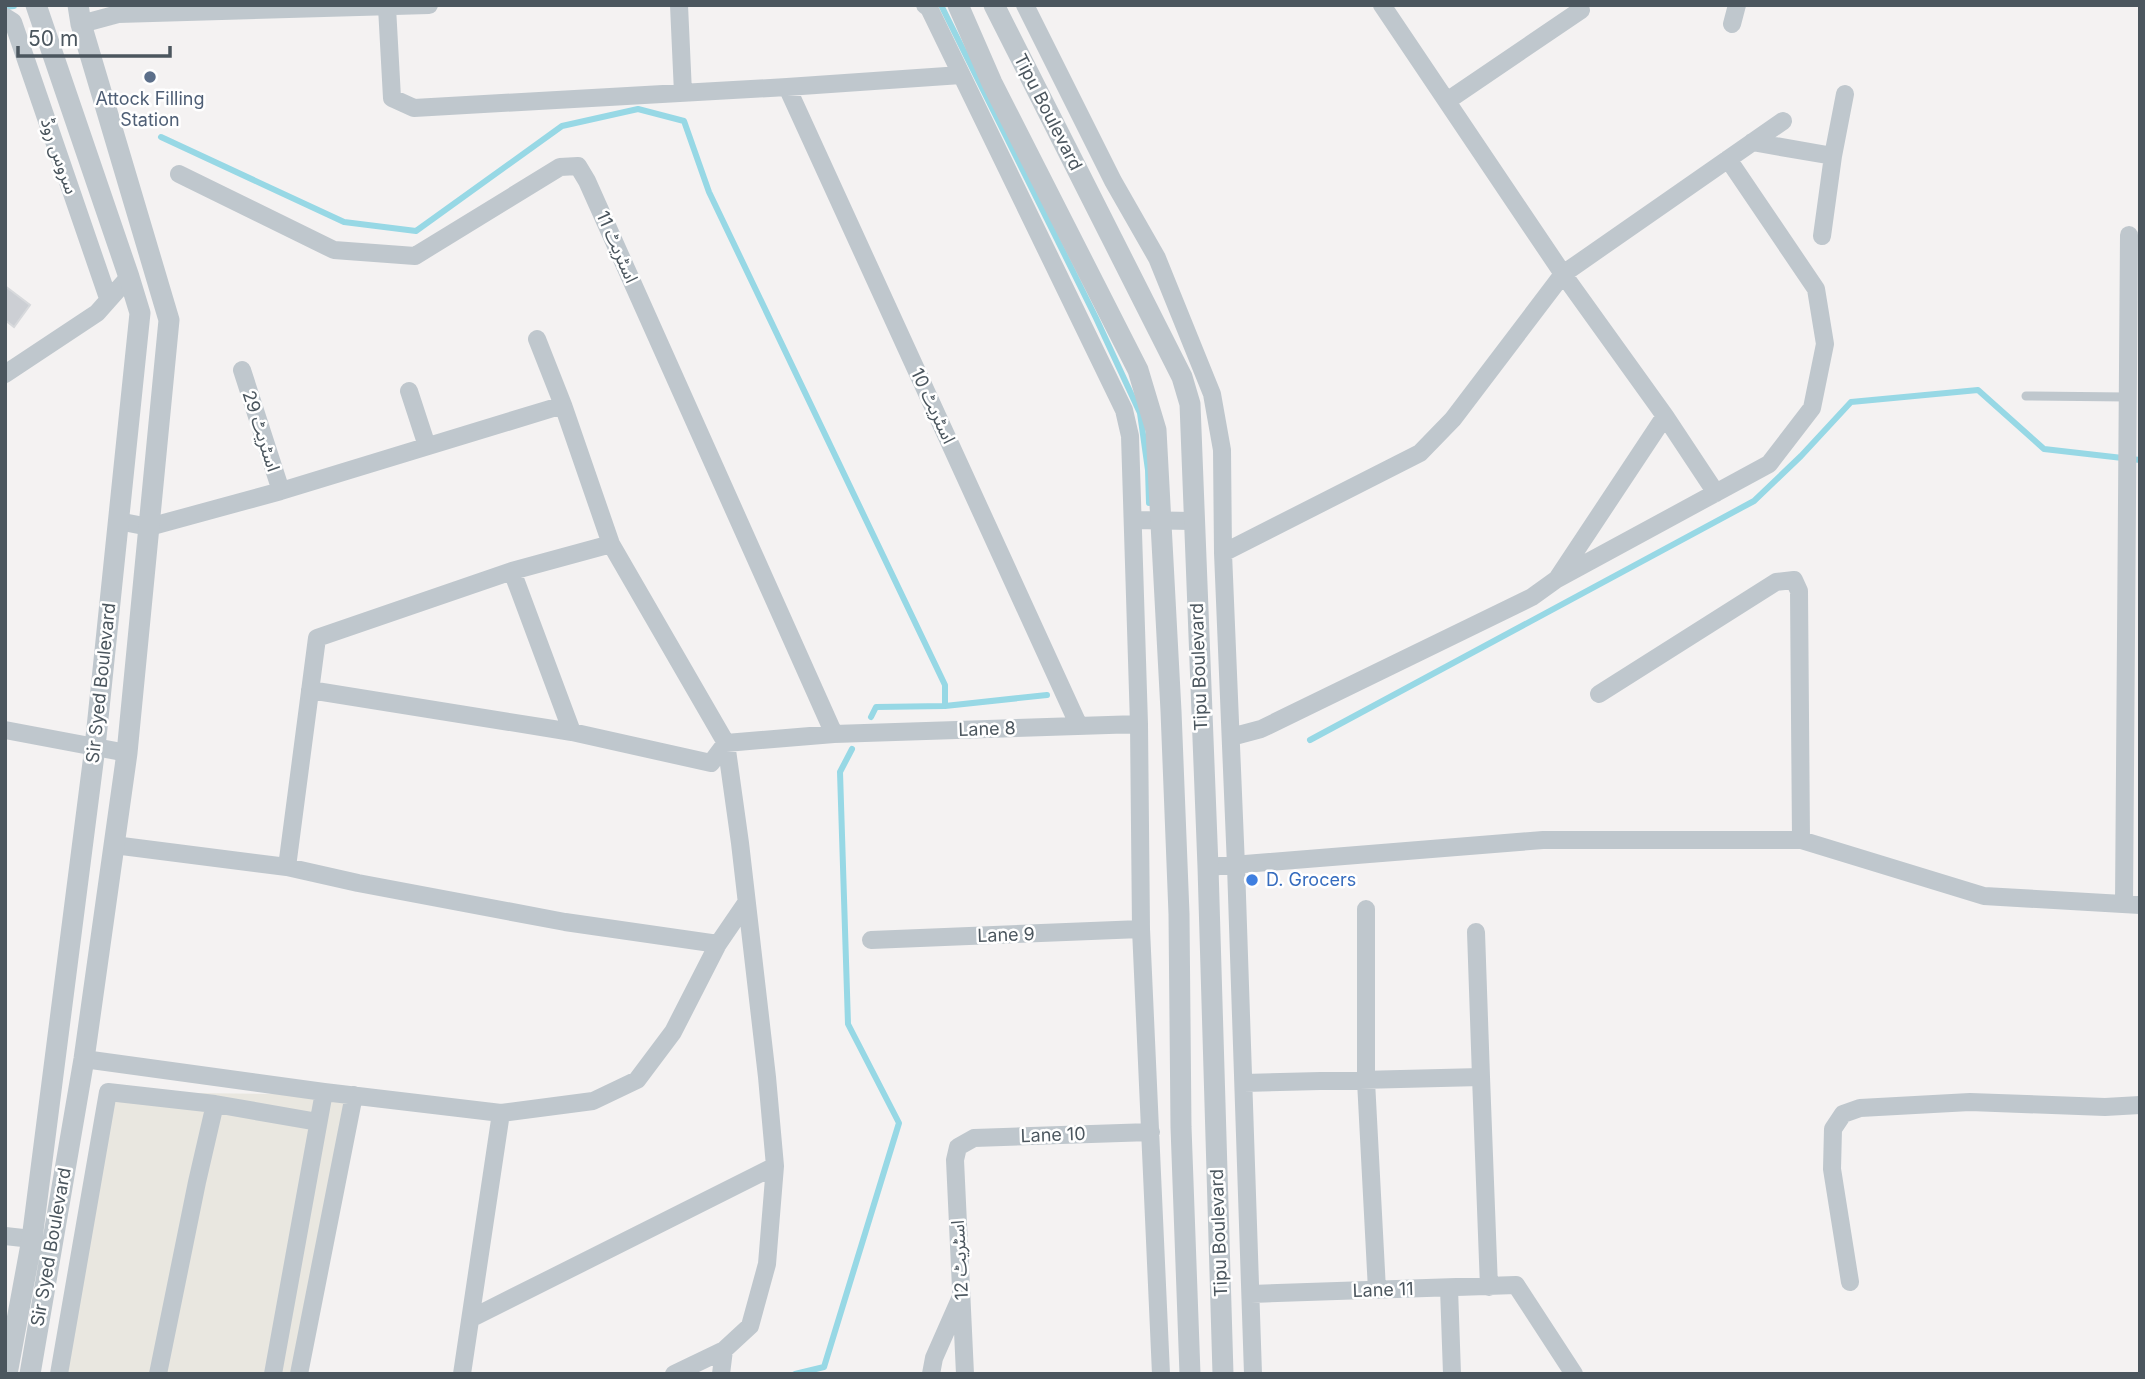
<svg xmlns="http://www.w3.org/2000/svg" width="2145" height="1379" viewBox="0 0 2145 1379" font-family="Inter,'Noto Sans Arabic',sans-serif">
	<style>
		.commercial { fill: #e9e7e0 }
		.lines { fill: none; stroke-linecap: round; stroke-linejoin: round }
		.stream { stroke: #97d8e5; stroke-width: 6 }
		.building { fill: #cccfd4; stroke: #d7d9dc; stroke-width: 2 }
		.service { stroke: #bfc7cd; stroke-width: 9 }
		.minor { stroke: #bfc7cd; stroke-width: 18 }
		.tertiary { stroke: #bfc7cd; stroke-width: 21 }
		.service-dot { fill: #5c6f8a; stroke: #fff; stroke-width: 2.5 }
		.shop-dot { fill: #3f7fe0; stroke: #fff; stroke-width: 2.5 }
		.labels { text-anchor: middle; stroke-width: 5; stroke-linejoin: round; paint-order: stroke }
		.service-label { font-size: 18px; fill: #4e5e75; stroke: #fff }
		.street-label { font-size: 18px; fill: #4b565e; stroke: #fff }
		.shop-label { font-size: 18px; fill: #366cbe; stroke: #fff; text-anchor: start }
	</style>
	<rect width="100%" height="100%" fill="#f4f2f2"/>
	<path class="commercial" d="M108,1092L354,1095L299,1374H52Z"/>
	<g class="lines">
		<path class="stream" d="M941,5L1096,318L1140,413L1148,470L1149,503
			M5,7L14,6
			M161,137L344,222L416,231L562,126L638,109L684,121L709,192L945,685V706
			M871,717L876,707L945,706L1047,695
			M1310,740L1754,501L1801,456L1851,402L1978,390L2044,449L2140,460
			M795,1374L824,1367L899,1123L848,1024L840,772L852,749"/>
	</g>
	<path class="building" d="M5,286L30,305L14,327L5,320Z"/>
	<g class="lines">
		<path class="service" d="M2026,396L2127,397"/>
		<path class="minor" d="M679,5L683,93
			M925,5L929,8L1124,410L1130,436L1139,724L1141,929L1161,1374
			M1025,5L1113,181L1157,258L1212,394L1222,450L1223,553L1236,866L1253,1374
			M1382,5L1563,274L1665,416L1716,493
			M387,7L392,98L414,108L787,87L961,75
			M5,17L13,22L108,298
			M81,24L118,14L429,5
			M1732,24L1737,5
			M787,87L1079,726
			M1447,101L1581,10
			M1752,142L1833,156
			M179,174L334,250L415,256L560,167L578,166L587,181L834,734
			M1822,236L1833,156L1845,94
			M537,339L563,405L611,544L726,743L740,843L767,1077L775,1166L767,1264L750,1326L724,1350L674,1374
			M242,370L281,491
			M5,374L97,313L129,277
			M409,391L427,446
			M1133,520L1193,521
			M118,521L149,527L281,491L563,405
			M1223,553L1420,453L1453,419L1563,274L1783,121
			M512,571L572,732
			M1557,579L1769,464L1812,408L1825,344L1816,289L1728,159
			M310,690L572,732L711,763L726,743L834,734L1139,724
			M1599,694L1776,582L1794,580L1799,591L1801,840
			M5,730L127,753
			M1231,737L1261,729L1532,597L1557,579L1665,416
			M114,845L287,867L358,883L565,922L718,944
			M287,867L317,638L512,571L611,544
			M1208,867L1543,840H1801L1984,896L2140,905
			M2124,904L2129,235
			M1366,909V1081L1377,1290
			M871,940L1141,929
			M84,1059L324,1092L501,1113L593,1101L637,1080L673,1032L718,944L746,903
			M1481,1077L1489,1287
			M1244,1083L1481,1077L1476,932
			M5,1236L32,1239
			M1850,1282L1832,1169L1833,1129L1843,1114L1860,1108L1970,1102L2105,1107L2140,1105
			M1449,1288L1452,1374
			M1251,1294L1516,1285L1574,1374
			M472,1318L775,1166
			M59,1374L108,1092L215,1104L318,1122
			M158,1374L197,1182L215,1104
			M273,1374L324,1092
			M299,1374L354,1095
			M462,1374L501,1113
			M721,1374L724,1350
			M931,1374L934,1358L960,1299
			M965,1374L955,1160L958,1147L974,1138L1151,1132"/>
		<path class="tertiary" d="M958,5L992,83L1138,370L1156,430L1171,711L1179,914L1181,1127L1190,1374
			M994,5L1182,377L1190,404L1208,867L1223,1374
			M7,1374L32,1239L95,747L140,313L129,277L36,5
			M30,1374L84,1059L127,753L169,320L81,24L78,5"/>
	</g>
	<circle class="service-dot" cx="150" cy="77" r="7"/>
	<circle class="shop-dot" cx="1252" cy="880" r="7"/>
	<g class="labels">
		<g class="service-label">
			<text x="150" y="105">Attock Filling<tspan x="150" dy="21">Station</tspan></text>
		</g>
		<g class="street-label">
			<text transform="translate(1048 112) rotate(63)" y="6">Tipu Boulevard</text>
			<text transform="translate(59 156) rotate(71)" y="6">سروس روڈ</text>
			<text transform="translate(617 247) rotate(66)" y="6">اسٹریٹ 11</text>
			<text transform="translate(933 406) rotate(65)" y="6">اسٹریٹ 10</text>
			<text transform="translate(261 431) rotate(72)" y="6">اسٹریٹ 29</text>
			<text transform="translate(1199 667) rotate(-92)" y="6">Tipu Boulevard</text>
			<text transform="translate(101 683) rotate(-84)" y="6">Sir Syed Boulevard</text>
			<text transform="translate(987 729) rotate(-2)" y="6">Lane 8</text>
			<text transform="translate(1006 935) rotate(-2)" y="6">Lane 9</text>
			<text transform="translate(1053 1135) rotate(-2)" y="6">Lane 10</text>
			<text transform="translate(1219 1233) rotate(-92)" y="6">Tipu Boulevard</text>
			<text transform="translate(51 1247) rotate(-80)" y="6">Sir Syed Boulevard</text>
			<text transform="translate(960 1260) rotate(-93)" y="6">اسٹریٹ 12</text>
			<text transform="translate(1383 1290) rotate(-2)" y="6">Lane 11</text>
		</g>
		<g class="shop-label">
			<text x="1266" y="886">D. Grocers</text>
		</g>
	</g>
	<rect width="2145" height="1379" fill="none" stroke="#4b565e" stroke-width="14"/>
	<path d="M18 46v10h152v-10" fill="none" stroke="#4b565e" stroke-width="3.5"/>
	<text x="28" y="46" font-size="21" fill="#4b565e" stroke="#ffffff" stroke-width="5" paint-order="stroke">50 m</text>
</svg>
